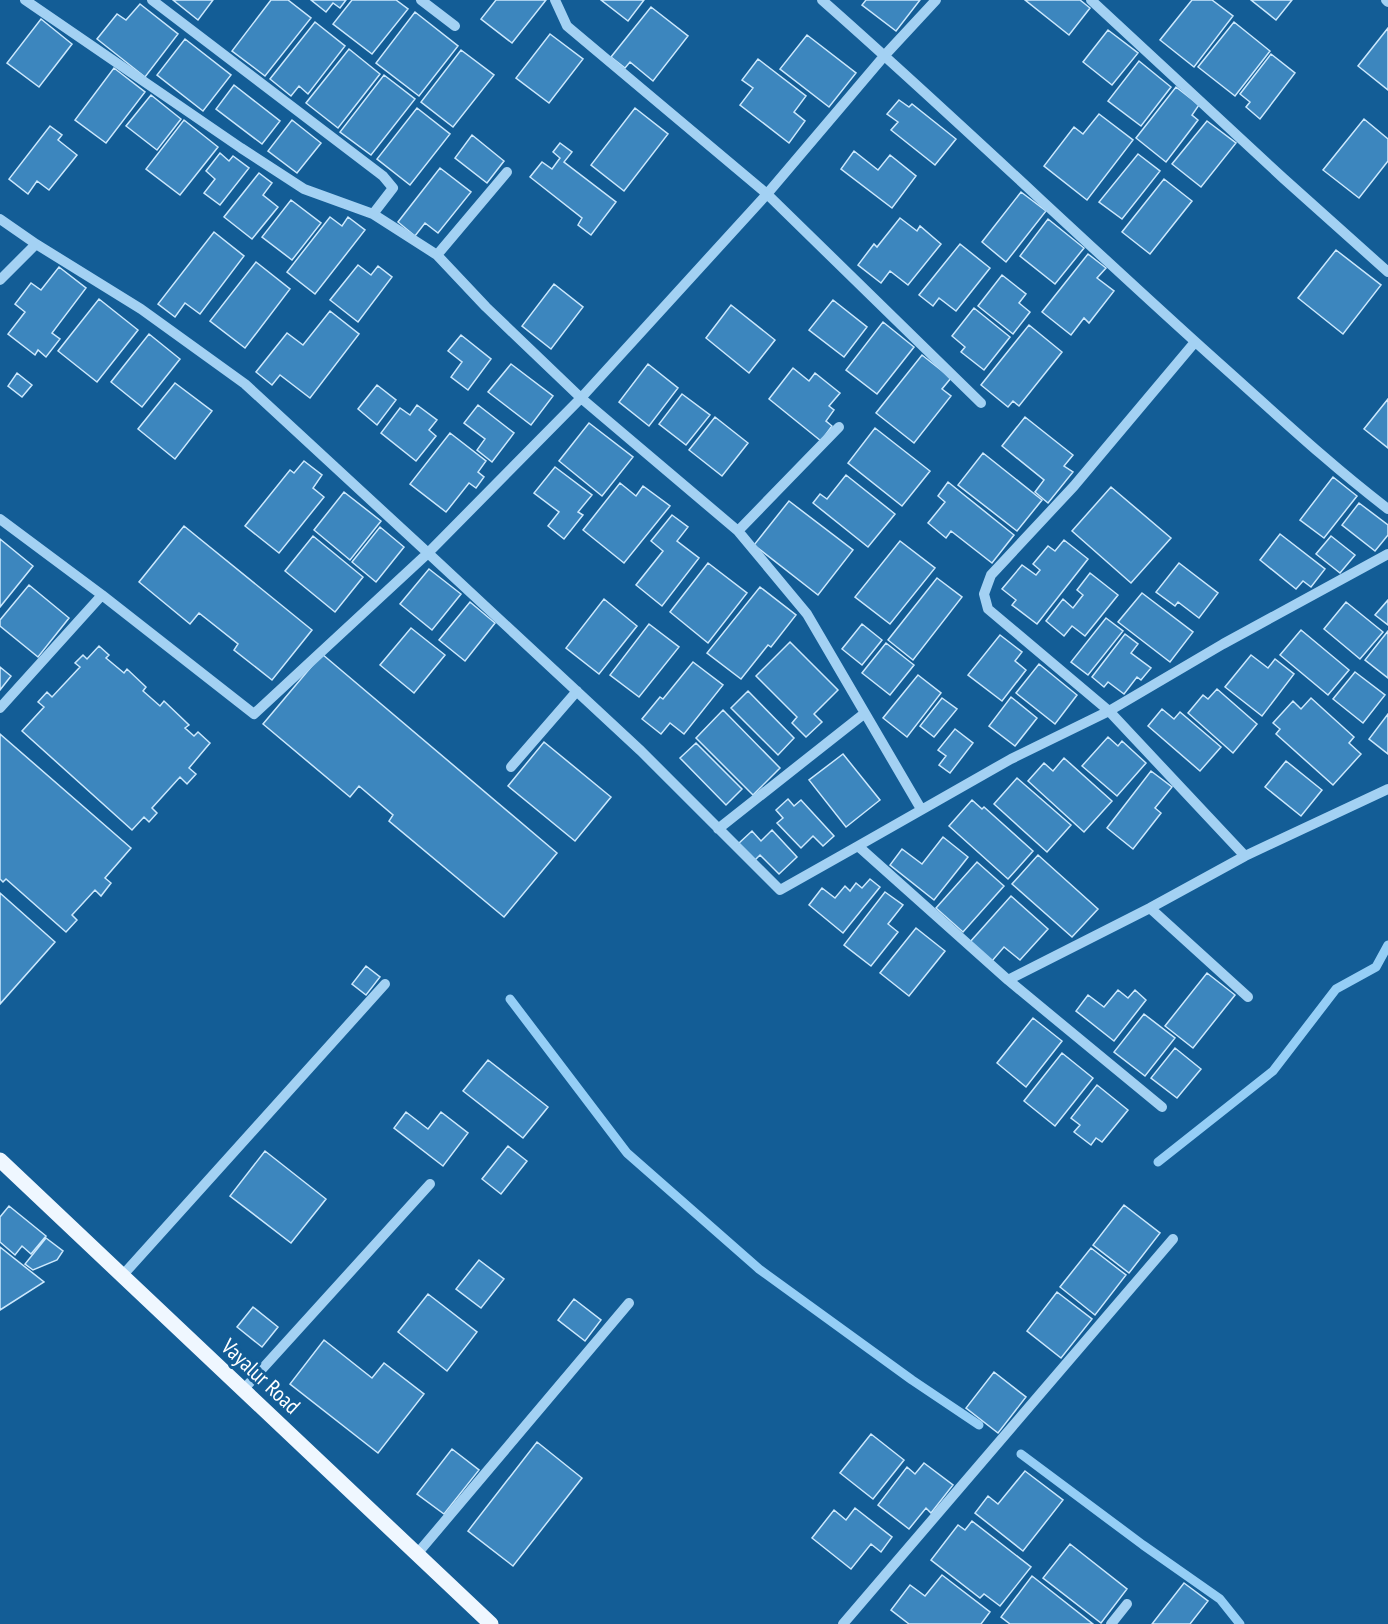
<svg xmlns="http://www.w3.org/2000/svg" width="1388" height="1624" viewBox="0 0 1388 1624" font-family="'PT Sans Narrow',sans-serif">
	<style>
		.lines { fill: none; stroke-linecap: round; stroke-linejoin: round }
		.stream { stroke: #95cef6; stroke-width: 9 }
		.building { fill: #3c86be; stroke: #cbe8fd; stroke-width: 1.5 }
		.minor { stroke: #a3d1f3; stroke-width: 10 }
		.major { stroke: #eff7ff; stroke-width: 15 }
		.labels { text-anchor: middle; stroke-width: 6; stroke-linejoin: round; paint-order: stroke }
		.street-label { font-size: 22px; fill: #fff; stroke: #135d96 }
	</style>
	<rect width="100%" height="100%" fill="#135d96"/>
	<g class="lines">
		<path class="stream" d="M510,999L627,1153L759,1269L912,1380L979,1425
			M1158,1162L1273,1071L1336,989L1376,967L1388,945
			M1021,1454L1143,1545L1220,1599L1240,1624"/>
	</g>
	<path class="building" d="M173,0H213L198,20Z
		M271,0H288L311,18L265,76L232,51Z
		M311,0H346L340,8L333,3L326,12Z
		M352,0H396L408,9L372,54L333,24Z
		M496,0H546L512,43L481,19Z
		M601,0H644L628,21Z
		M866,0H920L896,31L862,5Z
		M1025,0H1080L1090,8L1069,35Z
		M1192,0H1212L1233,16L1194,67L1160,40Z
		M1251,0H1292L1276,20Z
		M140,4L178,34L145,77L97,39L117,14L126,20Z
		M651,7L688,36L653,81L630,62L625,68L611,57Z
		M415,12L458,46L419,96L376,63Z
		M41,19L72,44L39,87L7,63Z
		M315,22L345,46L308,94L299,86L291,96L270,79Z
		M1234,22L1270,51L1235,96L1198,67Z
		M1388,28V90L1358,66Z
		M1108,30L1138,53L1112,85L1083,62Z
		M550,34L583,59L549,103L516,78Z
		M807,35L856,73L829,107L780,69Z
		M185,39L231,75L203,111L157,75Z
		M349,49L380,74L338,128L306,103Z
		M461,50L494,75L453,127L421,102Z
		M1271,54L1295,73L1260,119L1246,107L1250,102L1240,94Z
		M758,59L806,96L794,112L805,121L789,143L740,105L753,88L742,80Z
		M1139,61L1171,87L1141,126L1108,101Z
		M114,68L145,92L106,143L75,120Z
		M384,75L415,99L371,155L340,132Z
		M234,85L280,121L262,144L216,109Z
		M1176,87L1199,105L1192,115L1198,120L1166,162L1136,138Z
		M151,95L181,119L157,150L126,126Z
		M899,100L909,107L912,104L956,139L935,165L891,130L898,122L887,114Z
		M417,108L450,134L410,185L377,159Z
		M635,108L668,134L624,191L591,165Z
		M1099,114L1133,140L1087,200L1044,166L1074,127L1083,134Z
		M1364,119L1388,139V161L1359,198L1323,170Z
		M184,120L218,147L180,195L146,169Z
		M292,120L321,143L297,173L268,151Z
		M1207,121L1236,143L1201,187L1172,164Z
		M50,126L62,135L58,140L77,155L49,190L37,181L28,194L9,179Z
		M472,135L504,161L487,183L455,158Z
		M560,143L572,152L564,162L616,202L591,235L578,225L582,218L530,177L542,162L552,169L560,158L553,152Z
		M854,151L878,170L890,155L916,176L892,208L841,169Z
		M220,153L229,161L233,156L249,168L220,205L204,193L215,179L206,171Z
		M1138,154L1160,171L1122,219L1099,202Z
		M440,168L471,192L438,233L425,223L415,236L398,222Z
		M259,173L272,183L263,195L278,207L252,239L224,217Z
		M1164,179L1192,201L1150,254L1122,232Z
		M1021,192L1046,211L1006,262L982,242Z
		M291,200L321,223L292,260L262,237Z
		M330,217L342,226L348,217L365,230L315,294L287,272Z
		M900,218L917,231L920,226L941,244L908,285L890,271L881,283L858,265L874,244L877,247Z
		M1048,219L1084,248L1055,284L1020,256Z
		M214,232L244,256L200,314L185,303L175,317L158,304Z
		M960,244L990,268L956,311L939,298L933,306L919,295Z
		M1336,250L1381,285L1343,334L1298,298Z
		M1088,254L1106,268L1097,278L1114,291L1089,323L1084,318L1071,335L1042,312Z
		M256,262L290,289L245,348L210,321Z
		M358,265L371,275L378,266L392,277L358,322L330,300Z
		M59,267L86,288L52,333L60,339L46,357L38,350L35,355L8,334L25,312L15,304L31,283L41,290Z
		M1002,275L1026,294L1019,303L1030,312L1013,334L978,306Z
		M554,284L583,307L551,349L522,326Z
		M99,299L138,330L97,382L58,351Z
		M833,300L867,327L844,357L809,330Z
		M731,305L775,340L749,373L706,338Z
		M974,308L1010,337L984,370L961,352L965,347L952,336Z
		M330,311L359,334L310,398L280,375L272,385L256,372L287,333L303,345Z
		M883,322L914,347L877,394L846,370Z
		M1029,325L1062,352L1019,406L1013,401L1008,407L981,385Z
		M149,334L180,359L142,407L111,382Z
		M461,335L491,359L468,390L451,377L462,362L448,351Z
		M922,355L951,378L942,389L951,396L914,443L876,413Z
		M511,364L553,396L531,425L488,392Z
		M648,364L678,388L649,426L619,402Z
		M793,368L809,381L815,373L840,393L829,406L834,410L826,421L832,426L821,441L769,399Z
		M17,373L32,385L22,397L8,386Z
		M175,383L212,411L175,459L138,429Z
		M377,385L396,400L377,425L358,409Z
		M682,394L710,415L686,445L659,424Z
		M1388,399V448L1364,429Z
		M417,405L437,420L429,430L436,436L416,461L381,433L400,408L410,415Z
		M478,405L514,433L492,462L477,450L485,439L464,423Z
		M715,417L748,443L722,476L689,450Z
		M1025,417L1073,455L1064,466L1073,472L1048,503L1035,492L1044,480L1002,446Z
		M589,423L633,457L602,496L559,461Z
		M875,428L930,471L902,506L848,463Z
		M450,433L486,461L478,472L484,477L476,488L469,483L446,512L410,484Z
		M983,453L1042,500L1017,531L958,485Z
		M304,461L322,475L313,488L324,497L279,553L245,526L290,470L294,473Z
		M555,467L592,495L578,512L583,515L564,539L548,526L559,512L534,493Z
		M846,475L895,514L868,547L813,503L820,494L827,499Z
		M1333,477L1357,496L1324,538L1300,520Z
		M948,482L1014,535L992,563L951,531L946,538L928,523L945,502L938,496Z
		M620,483L636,496L643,486L670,506L624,563L583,530Z
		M1111,487L1171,538L1131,583L1072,531Z
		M344,492L381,521L350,560L314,530Z
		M789,501L853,550L818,595L754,545Z
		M1359,503L1388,525V535L1375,551L1342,525Z
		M672,515L688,527L677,541L699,558L662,606L636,585L663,551L651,541Z
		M184,526L312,630L272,680L234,650L238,644L199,613L190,624L139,582Z
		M380,527L404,547L376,582L352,562Z
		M1280,534L1325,569L1311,587L1303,581L1296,589L1260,560Z
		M313,536L363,577L335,612L285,571Z
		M1331,536L1355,555L1340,573L1316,554Z
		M0,539L33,566L0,607Z
		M1064,540L1088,559L1037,624L1012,605L1016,600L1002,589L1022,565L1036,575L1040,570L1033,564L1048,546L1055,551Z
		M900,541L935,568L890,624L855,597Z
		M708,563L747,593L708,643L670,612Z
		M1179,563L1218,593L1199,618L1178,602L1175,606L1156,592Z
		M429,569L461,594L432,630L400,604Z
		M1090,573L1118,595L1085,636L1072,626L1064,636L1046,621L1063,599L1073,608L1083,595L1077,590Z
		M937,578L962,597L913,660L888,640Z
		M29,585L69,618L38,657L0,626V620Z
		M760,587L796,615L771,647L768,645L741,679L707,653Z
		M1142,593L1193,632L1170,662L1118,622Z
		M604,599L637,626L599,674L566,648Z
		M1388,600V625L1375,615Z
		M470,602L495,623L465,661L439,640Z
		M1346,602L1383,632L1360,659L1324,629Z
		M1106,618L1123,631L1088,675L1071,662Z
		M649,624L679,647L639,697L610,675Z
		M862,624L882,640L862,665L842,649Z
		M411,628L445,655L414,693L380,665Z
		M1301,630L1349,670L1328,695L1280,655Z
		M1388,631V678L1365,660Z
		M1125,634L1138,644L1131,653L1151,668L1141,680L1137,677L1124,694L1108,682L1104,687L1092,677Z
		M1000,635L1022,652L1015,661L1026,670L1002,701L968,675Z
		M790,642L838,690L814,714L822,722L806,737L792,723L797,717L756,676Z
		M886,643L914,665L890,695L862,673Z
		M99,646L109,655L106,658L124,673L127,669L146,687L143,691L160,706L164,701L189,725L185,728L194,736L198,732L210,743L189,768L196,774L187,784L180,777L152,808L157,813L149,822L144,817L132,830L22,731L44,707L38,702L47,692L52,697L80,667L75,663L83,655L87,659Z
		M322,654L557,853L504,917L389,821L393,815L359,786L350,797L263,724Z
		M1251,655L1268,668L1275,659L1294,674L1262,716L1225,687Z
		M693,662L723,685L684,734L670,723L661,734L642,719L660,697L663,699Z
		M1039,664L1077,695L1055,724L1016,693Z
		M0,667L11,676L0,690Z
		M1355,672L1385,695L1363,723L1333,699Z
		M918,675L941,693L907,737L883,718Z
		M1217,689L1257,724L1233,753L1188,713L1203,695L1208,699Z
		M748,691L794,738L778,755L731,708Z
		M1011,697L1037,718L1015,746L989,726Z
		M942,698L957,709L934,737L920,726Z
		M1311,698L1354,737L1349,743L1361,754L1333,785L1276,734L1280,729L1273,723L1293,701L1301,709Z
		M1162,709L1174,719L1180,712L1221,747L1200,771L1148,726Z
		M723,710L780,768L753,795L696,738Z
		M1388,714V754L1369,739Z
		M955,729L973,743L950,773L939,765L946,756L938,750Z
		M0,734L131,848L105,878L111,883L101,896L95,890L72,915L77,920L66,932L6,879L3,882L0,879Z
		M1108,737L1118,746L1122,741L1146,763L1117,796L1082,766Z
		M544,742L611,797L575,841L508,786Z
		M696,743L742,789L726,805L680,758Z
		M843,754L880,800L846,827L809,780Z
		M1064,758L1112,801L1084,832L1028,781L1044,763L1053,771Z
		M1286,761L1322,790L1301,816L1265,787Z
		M1151,771L1172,787L1155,808L1161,813L1133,849L1107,828Z
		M1017,778L1071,825L1047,852L994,804Z
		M788,799L794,806L801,800L834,836L823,846L813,836L801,848L777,823L783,818L776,810Z
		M972,800L982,809L984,807L1033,851L1008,879L949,826Z
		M772,830L797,857L779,874L760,855L754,861L738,844L752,831L761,841Z
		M943,837L968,857L934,900L890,865L902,849L922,864Z
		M1038,855L1098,909L1072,937L1012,884Z
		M977,862L1004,886L963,932L936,908Z
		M870,879L880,887L843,933L809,905L822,888L835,898L845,886L850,891L856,883L862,888Z
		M885,892L903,905L888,924L898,932L871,966L844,945Z
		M0,893L55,942L0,1004Z
		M1011,896L1048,929L1020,960L1004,947L992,961L970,942Z
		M916,928L945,951L909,996L880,973Z
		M366,966L380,977L366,995L352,984Z
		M1207,973L1235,995L1193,1048L1165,1026Z
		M1118,990L1128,998L1135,990L1146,1000L1114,1041L1076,1011L1088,995L1104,1007Z
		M1144,1014L1175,1038L1145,1076L1114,1052Z
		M1033,1018L1062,1041L1026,1087L997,1063Z
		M1175,1048L1201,1069L1177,1098L1151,1078Z
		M1062,1053L1093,1078L1055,1126L1024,1101Z
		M488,1060L548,1107L523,1138L463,1091Z
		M1097,1085L1128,1110L1102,1142L1096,1138L1091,1145L1074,1132L1080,1125L1071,1118Z
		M406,1112L428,1129L441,1112L468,1133L443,1166L394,1128Z
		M508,1146L527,1161L501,1194L482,1179Z
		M265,1151L326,1199L291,1243L230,1196Z
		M1124,1205L1160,1233L1129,1273L1093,1245Z
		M9,1206L46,1236L31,1254L22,1246L15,1255L0,1242V1217Z
		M46,1238L63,1251L57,1260L33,1270L25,1264Z
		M0,1247L44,1282L0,1310Z
		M1091,1248L1126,1275L1095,1315L1060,1287Z
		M479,1260L504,1279L481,1308L456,1289Z
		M1057,1292L1092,1319L1061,1358L1027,1331Z
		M428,1294L477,1332L447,1371L398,1332Z
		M574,1299L601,1320L585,1341L558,1320Z
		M253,1307L278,1327L262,1347L237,1327Z
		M324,1340L372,1378L384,1363L424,1394L378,1453L290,1384Z
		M994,1372L1026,1397L998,1433L966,1408Z
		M871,1434L904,1460L873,1499L840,1473Z
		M537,1442L582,1478L513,1566L468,1531Z
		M452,1449L479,1470L444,1514L417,1494Z
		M924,1463L953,1485L931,1513L926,1508L909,1529L878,1505L907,1467L915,1474Z
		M1025,1471L1063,1500L1023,1551L975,1513L988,1496L998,1504Z
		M855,1508L892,1537L881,1552L871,1544L851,1569L812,1538L834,1510L846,1520Z
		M972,1521L1031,1567L1000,1606L984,1594L980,1598L931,1560L958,1525L965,1530Z
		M1070,1544L1127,1589L1101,1623L1043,1578Z
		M942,1575L990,1612L981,1624H909L891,1610L910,1585L925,1596Z
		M1032,1576L1093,1624H1010L1001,1617Z
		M1184,1583L1208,1601L1190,1624H1152Z"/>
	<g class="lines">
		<path class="minor" d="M25,0L241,148L304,189L373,214L437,255L486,307L581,398L738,531L807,614L921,809
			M152,0L383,176L393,188L373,214
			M421,0L455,26
			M555,0L567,26L767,194L981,403
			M822,0C957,119 1086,244 1220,364C1275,413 1329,464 1388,509
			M1091,0L1283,178L1388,272
			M1386,0L1388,2
			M0,219L36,244
			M437,255L507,172
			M0,280L36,244L141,309L245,384L428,553L581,398L767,194L885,55L936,0
			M1195,342L1074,486L991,575L984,594L988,609L1109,711L1245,856
			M0,519L102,595L254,714L428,553L641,751L780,890L858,846
			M738,531L839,427
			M0,708L102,595
			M511,767L577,691
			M718,829L865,713
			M1150,908L1248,997
			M1008,980L1150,908L1245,856L1388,789
			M1162,1107L1008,980L858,846L1011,759L1109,711L1223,644L1388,554
			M122,1276L385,984
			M243,1390L430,1184
			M417,1554L629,1303
			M843,1624L1173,1239
			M1111,1624L1127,1604"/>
		<path class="major" d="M0,1160L491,1624"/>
	</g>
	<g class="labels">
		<g class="street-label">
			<text transform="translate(261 1376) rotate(43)" y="8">Vayalur Road</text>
		</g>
	</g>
</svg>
